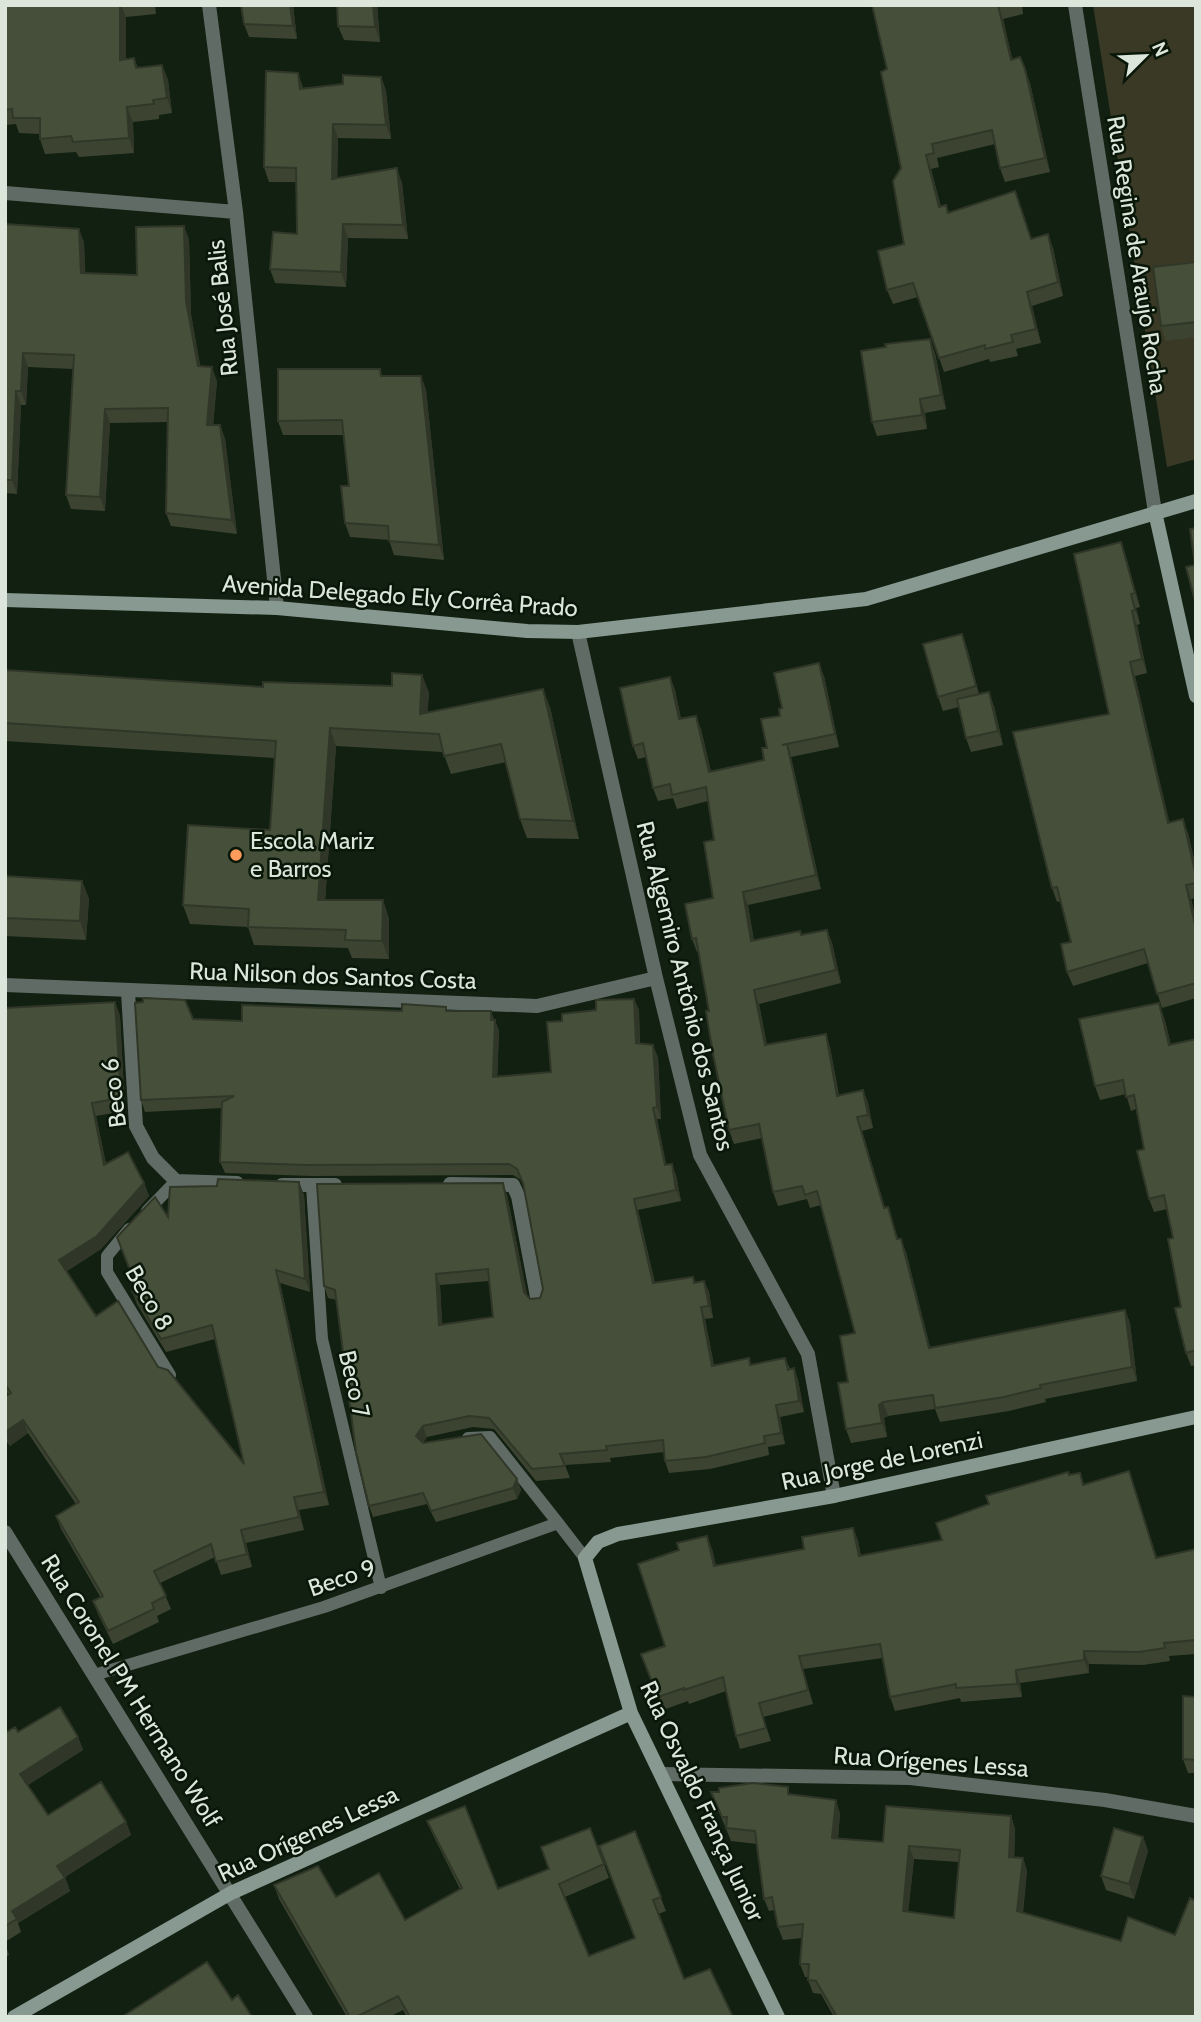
<svg xmlns="http://www.w3.org/2000/svg" width="1201" height="2022" viewBox="0 0 1201 2022" font-family="Cabin,sans-serif">
	<style>
		.green { fill: #393926 }
		.lines { fill: none; stroke-linecap: round; stroke-linejoin: round }
		.lane { stroke: #606b65; stroke-width: 12 }
		.street { stroke: #606b65; stroke-width: 14 }
		.secondary { stroke: #879990; stroke-width: 14 }
		.wall { fill: #3c4431; fill-rule: evenodd }
		.shaded-wall { fill: #313728 }
		.building { fill: #464f39; stroke: #313728; stroke-width: 2; fill-rule: evenodd }
		.poi-dot { fill: #ff9b5b; stroke: #081708; stroke-width: 2.5 }
		.labels { text-anchor: middle; stroke-width: 5; stroke-linejoin: round; paint-order: stroke }
		.street-label { font-size: 24px; fill: #dce6db; stroke: #081708 }
		.poi-label { font-size: 24px; fill: #dce6db; stroke: #081708; text-anchor: start }
	</style>
	<rect width="100%" height="100%" fill="#112011"/>
	<path class="green" d="M1093,5H1196V459L1167,467Z"/>
	<g class="lines">
		<path class="lane" d="M312,1186L322,1339L381,1588
			M147,1211L176,1181
			M129,1229L107,1256V1272L170,1375
			M468,1438L490,1437L558,1523
			M94,1675L324,1607L558,1523L585,1558"/>
		<path class="street" d="M209,5L236,212L277,608
			M1075,5L1155,512
			M5,193L236,212
			M578,632L656,978L700,1155L808,1354L834,1496
			M5,985L537,1006L656,978
			M128,992L136,1126L153,1158L176,1181L237,1183
			M450,1184L513,1185L518,1196L538,1302
			M282,1185H335
			M5,1532L306,2017
			M661,1774L910,1778L1105,1800L1196,1816"/>
		<path class="secondary" d="M1155,512L1196,696
			M5,600L277,608L527,631L578,632L866,599L1196,501
			M14,2017L231,1893L631,1713
			M778,2017L631,1713L585,1558L598,1542L618,1534L834,1496L1196,1417"/>
	</g>
	<path class="wall" d="M5,5H155L156,14L126,17V59L134,58L138,68L162,65L168,80L172,113L159,115V119L133,122L134,153L79,157L76,152L45,154L40,139V134L19,133L16,124L5,125Z
		M241,5H293L297,39L249,37L244,24Z
		M377,5L380,42L344,40L338,26Z
		M872,5H1022L1023,14L1003,19L1012,59L1030,83L1050,172L1005,182L1000,168L995,144L937,158L939,167L931,169L941,207L946,205L949,213L1031,239L1053,248L1063,296L1032,306L1041,343L1016,349L1018,356L990,362L989,359L944,372L918,297L893,304L887,290L904,244L901,168L887,69Z
		M381,77L386,91L391,139L338,138L337,178L402,183L408,239L348,238L346,287L275,283L270,269L297,234L296,182H269L264,167L303,88L343,84Z
		M5,224L84,242L85,273L137,275L189,239L191,314L200,367L217,381L213,425H220L225,439L237,534L171,526L166,513L168,422L110,423L105,511L71,509L66,495L73,369L28,367L26,405H21L17,494L5,493Z
		M1196,262V337L1166,341L1161,326Z
		M935,353L946,409L925,413L927,429L877,436L872,422Z
		M383,376H421L426,390L444,560L394,555L389,540L350,537L345,523L349,486L343,435H283L278,421Z
		M1121,542L1140,607L1136,608L1140,624L1137,625L1147,673L1135,676L1169,823L1188,833L1196,868V898L1191,899L1196,920V998L1162,1008L1148,963L1073,986L1067,972L1071,942L1061,901L1057,902L1052,888L1109,714Z
		M962,634L967,648L979,694L994,706L1003,745L971,752L966,738L959,707L943,711L938,697Z
		M5,670L263,687L392,686L422,675L429,693L427,713L550,707L579,839L527,838L520,819L506,762L451,774L443,752L336,746L325,900H383L389,919V959L352,958L348,948L254,945L248,927L190,924L183,905L270,830L275,758L5,741Z
		M824,676L839,747L791,757L821,889L748,905L754,941L802,935L827,930L832,943L841,983L759,1004L767,1045L830,1047L839,1095L863,1090L868,1103L873,1128L862,1131L885,1208L888,1207L898,1239L906,1252L930,1348L1125,1310L1130,1323L1137,1381L1045,1399L1046,1402L1009,1411L940,1422L935,1409L888,1416L884,1418L887,1437L851,1443L846,1429L848,1382L855,1333L821,1205L810,1208L807,1199L778,1206L773,1192L762,1138L734,1144L729,1130L699,952H697L692,939L713,898L714,840L708,801L677,809L673,798L658,801L653,788L646,757L638,759L633,746L670,677L675,690L681,719L701,729L711,772L764,760L767,748L780,716L782,708Z
		M5,876L82,881L89,899L86,940L5,936Z
		M634,999L639,1010L640,1044L658,1057L661,1119H657L666,1165L676,1175L681,1201L638,1210L655,1283L693,1277L695,1282L704,1281L709,1292L713,1318L705,1319L714,1365L749,1358L751,1365L785,1358L790,1369L794,1368L798,1380L804,1412L780,1417L785,1444L768,1447L769,1455L710,1469L669,1473L665,1461L664,1452L610,1458L611,1462L565,1465L570,1478L536,1481L494,1429L473,1427L427,1437L423,1443L517,1479L521,1490L517,1499L436,1522L427,1504L373,1517L369,1506L337,1300L328,1298L324,1286L507,1195L527,1295L530,1299L540,1298L543,1289L524,1186L521,1180L513,1175L312,1176L225,1173L220,1162L222,1108L145,1112L141,1100L193,1019L242,1021L402,1011L446,1007L447,1011L495,1020L499,1031L497,1076L551,1072L562,1021ZM489,1281L493,1317L442,1325L440,1285Z
		M115,1002L120,1016L125,1111L96,1116L106,1164L144,1183L149,1196L101,1249L67,1271L96,1316L158,1367L244,1464L215,1339L166,1352L137,1304L132,1291L137,1288L168,1217L217,1186L299,1182L304,1195L310,1292L280,1283L329,1505L299,1510L304,1530L246,1543L252,1567L221,1575L215,1557L160,1583L171,1609L157,1616L159,1622L113,1644L98,1614L93,1601L101,1598L61,1529L56,1516L76,1504L28,1433L10,1446L5,1439V1397L9,1395L5,1390V1008Z
		M1164,1017L1171,1045L1196,1039V1365L1191,1366L1186,1353L1173,1238L1167,1209L1154,1212L1149,1199L1144,1149L1136,1109L1131,1111L1126,1094L1100,1100L1095,1086Z
		M1129,1471L1157,1558L1196,1549V1654L1169,1656L1170,1661L1143,1665L1089,1664V1673L1020,1683L1022,1697L961,1702L960,1698L895,1711L890,1697L883,1658L803,1669L813,1704L763,1717L771,1741L740,1749L736,1736L726,1691L689,1704L688,1701L663,1710L641,1654L665,1646L712,1549L716,1566L804,1549L853,1528L858,1541L861,1556L942,1540L1069,1475L1080,1473L1084,1485Z
		M1196,1697V1773H1188L1183,1759Z
		M18,1732L78,1737L83,1750L28,1785L48,1815L126,1822L131,1835L65,1877L70,1891L18,1923L21,1932L5,1942V1733Z
		M711,1792L791,1795L840,1813L838,1839L883,1842L1011,1816L1015,1829L1014,1858H1023L1027,1871L1023,1913L1196,2017H834L821,1994L813,1993L808,1980V1977H805L800,1964L802,1938L783,1940L778,1927L775,1910L769,1911L764,1899L757,1844L731,1841ZM914,1859L959,1862L954,1918L908,1912Z
		M427,1821L498,1889L549,1869L541,1847L604,1864L609,1878L565,1897L589,1956L635,1938V1831L666,1911L658,1914L684,1979L733,2017H407L403,2010L389,2017H347L279,1899L274,1885L336,1897L405,1920L460,1889L433,1835Z
		M1143,1837L1148,1851L1134,1899L1106,1890L1101,1876Z
		M5,1943L9,1955L5,1957Z"/>
	<path class="shaded-wall" d="M120,5H121L126,17V75L120,60Z
		M290,5H293L297,39L293,26Z
		M373,5H377L380,42L375,27Z
		M998,5L1003,19L1016,74L1011,60Z
		M162,65L168,80L172,113L167,98Z
		M1025,69L1030,83L1050,172L1045,158Z
		M298,73L303,87L305,103L300,89Z
		M381,77L386,91L391,139L386,125Z
		M127,107L133,122L134,153L129,138Z
		M333,124L338,138L337,193L332,179Z
		M926,155L931,169L944,221L939,207Z
		M397,168L402,183L408,239L403,225Z
		M343,224L348,238L346,287L341,272Z
		M184,226L189,239L191,314L203,380L198,366L186,301Z
		M79,229L84,242L86,287L81,273Z
		M1048,234L1053,248L1063,296L1058,282Z
		M1027,292L1032,306L1041,343L1036,329Z
		M930,339L935,353L946,409L941,395Z
		M23,353L28,367L26,405L21,391Z
		M212,367L217,381L212,439L207,425Z
		M421,376L426,390L444,560L439,545Z
		M16,391L21,405L17,494L12,480Z
		M920,399L925,413L927,429L922,415Z
		M105,409L110,423L105,511L100,497Z
		M220,425L225,439L237,534L232,520Z
		M1121,542L1126,556L1140,607L1135,593Z
		M1131,594L1136,608L1140,624L1135,610Z
		M1132,611L1137,625L1147,673L1142,659Z
		M962,634L967,648L981,701L976,686Z
		M1130,662L1135,676L1173,837L1168,823Z
		M819,663L824,676L839,747L835,734Z
		M422,675L429,693L426,732L420,714Z
		M670,677L675,690L684,733L679,719Z
		M543,689L550,707L579,839L573,821Z
		M989,692L994,706L1003,745L998,731Z
		M696,716L701,729L714,785L709,772Z
		M330,728L336,746L324,918L318,900Z
		M787,744L791,758L821,889L816,875Z
		M1183,819L1188,833L1196,868V876Z
		M82,881L89,899L86,940L80,921Z
		M1186,885L1191,899L1196,920V929Z
		M743,892L748,905L756,955L751,941Z
		M383,900L389,919V959L382,941Z
		M827,930L832,943L841,983L836,970Z
		M754,990L759,1004L769,1058L765,1045Z
		M634,999L639,1010L640,1055L636,1043Z
		M115,1002L120,1016L125,1111L121,1098Z
		M1159,1003L1164,1017L1174,1058L1169,1045Z
		M491,1011L499,1031L497,1088L493,1077Z
		M826,1034L830,1047L841,1109L837,1096Z
		M653,1045L658,1057L661,1119L657,1107Z
		M863,1090L868,1103L873,1128L868,1115Z
		M92,1103L96,1116L109,1178L104,1165Z
		M653,1108L657,1119L669,1177L665,1165Z
		M857,1117L862,1131L889,1222L884,1208Z
		M672,1164L676,1175L681,1201L676,1190Z
		M299,1182L304,1195L310,1292L305,1279Z
		M144,1183L149,1196L101,1249L64,1273L59,1260Z
		M503,1183L507,1195L529,1304L524,1292Z
		M634,1199L638,1210L657,1294L653,1283Z
		M901,1239L906,1252L934,1362L929,1348Z
		M276,1270L280,1283L329,1505L324,1492Z
		M436,1274L440,1285L443,1337L439,1325Z
		M704,1281L709,1292L713,1318L709,1306Z
		M701,1307L705,1319L716,1377L712,1366Z
		M1125,1310L1130,1323L1137,1381L1132,1367Z
		M794,1368L798,1380L804,1412L799,1401Z
		M883,1402L888,1416L884,1418L887,1437L882,1423L879,1405Z
		M776,1405L780,1417L785,1444L781,1433Z
		M23,1420L28,1433L10,1446L5,1432Z
		M423,1426L427,1437L420,1447L416,1436Z
		M517,1479L521,1490L517,1499L513,1488Z
		M294,1497L299,1510L304,1530L299,1517Z
		M853,1528L858,1541L864,1569L859,1556Z
		M241,1530L246,1543L252,1567L247,1554Z
		M707,1536L712,1549L719,1579L714,1566Z
		M1084,1651L1089,1664V1673L1084,1660Z
		M799,1656L803,1669L813,1704L808,1690Z
		M1016,1670L1020,1683L1022,1697L1017,1684Z
		M78,1737L83,1750L25,1787L20,1774Z
		M836,1800L840,1813L837,1851L832,1838Z
		M1011,1816L1015,1829L1014,1870L1009,1857Z
		M126,1822L131,1835L62,1879L57,1866Z
		M1143,1837L1148,1851L1134,1899L1129,1884Z
		M909,1846L914,1859L907,1924L903,1911Z
		M1023,1858L1027,1871L1021,1924L1017,1911Z
		M65,1878L70,1891L18,1923L12,1911Z"/>
	<path class="building" d="M5,5H120V60L134,58L136,68L162,65L167,98L153,100L154,104L127,107L129,138L73,142L71,136L40,139V118H13L12,109L5,110Z
		M241,5H290L293,26L244,24Z
		M337,5H373L375,27L338,26Z
		M872,5H998L1011,60L1020,57L1025,69L1045,158L1000,168L992,130L932,144L934,153L926,155L939,207L946,205L948,213L1015,191L1031,239L1048,234L1058,282L1027,292L1036,329L1011,335L1013,342L985,349V345L939,358L913,283L887,290L878,251L904,244L893,181L901,168L881,72L887,69Z
		M266,71L298,73L300,89L343,84V75L381,77L386,125L333,124L332,179L397,168L403,225L343,224L341,272L270,269L273,232L297,234L296,168L264,167Z
		M5,224L79,229L81,273L137,275L136,227L184,226L186,301L198,366L212,367L207,425H220L232,520L166,513L168,408L105,409L100,497L66,495L74,355L23,353L21,391H16L12,480H5Z
		M1196,262V322L1161,326L1153,267Z
		M930,339L941,395L920,399L922,415L872,422L861,351L886,347L885,344Z
		M278,369H380L381,376H421L439,545L389,541L388,526L345,523L341,486H349L342,420L278,421Z
		M1196,528V605L1186,567L1195,565L1190,529Z
		M1121,542L1135,593L1131,594L1135,610L1132,611L1142,659L1130,662L1168,823L1183,819L1196,876V883L1186,885L1196,929V983L1157,994L1144,949L1067,972L1061,944L1071,942L1057,887L1052,888L1013,732L1109,714L1074,554Z
		M962,634L976,686L938,697L923,644Z
		M819,663L835,734L782,745L787,744L816,875L743,892L751,941L800,931L801,935L827,930L836,970L754,990L765,1045L826,1034L837,1096L863,1090L868,1115L857,1117L884,1208L888,1207L897,1239H901L929,1348L1125,1310L1132,1367L1040,1385L1041,1388L1004,1397L935,1408L933,1395L883,1402L879,1405L882,1423L846,1429L838,1383L848,1382L840,1336L855,1333L817,1191L805,1195L802,1186L773,1192L759,1124L729,1130L713,1054L706,1011H709L696,938L692,939L685,904L713,898L704,842L714,840L706,787L672,795L670,784L653,788L643,743L633,746L620,688L670,677L679,719L696,716L709,772L764,760L762,748H767L761,719L780,716L779,709L782,708L774,673Z
		M5,670L263,687V682L392,686V673L422,675L420,714L543,689L573,821L520,819L501,744L444,756L439,734L330,728L318,900H383L382,941L345,940L346,930L248,927L249,909L183,905L188,825L270,830L276,741L5,723Z
		M989,692L998,731L966,738L957,699Z
		M5,876L82,881L80,921L5,918Z
		M143,998L185,1000L193,1019L242,1021V1005L402,1011V1004L446,1007V1011H491V1020H495L493,1077L551,1072L547,1022L562,1021V1014L596,1010V1000L634,999L636,1043L653,1045L657,1107L653,1108L665,1165L672,1164L676,1190L634,1199L653,1283L693,1277L694,1283L704,1281L709,1306L701,1307L712,1366L749,1358L750,1365L785,1358L788,1370L794,1368L799,1401L776,1405L781,1433L764,1436L765,1443L706,1457L665,1461L663,1440L606,1446L607,1450L560,1454L565,1466L532,1469L489,1418L469,1416L423,1426L416,1436L423,1443L481,1434L517,1479L513,1488L431,1511L423,1493L369,1506L356,1452L335,1290L324,1286L317,1184L503,1183L524,1292L530,1299L540,1298L543,1289L523,1183L517,1169L509,1164L308,1165L220,1162L222,1102L234,1096L141,1100L135,1003L143,1002ZM488,1269L493,1317L439,1325L436,1274Z
		M115,1002L121,1098L92,1103L104,1165L128,1152L144,1183L97,1236L59,1260L96,1316L118,1301L158,1367L168,1370L244,1464L212,1325L161,1339L132,1291L137,1288L117,1237L155,1197L168,1217L170,1187L217,1186L218,1179L299,1182L305,1279L276,1270L324,1492L294,1497L299,1517L241,1530L247,1554L216,1562L211,1544L154,1571L166,1596L152,1603L154,1609L108,1631L93,1601L103,1596L56,1516L79,1502L23,1420L5,1432V1397L11,1393L5,1384V1008Z
		M1159,1003L1169,1045L1196,1039V1350L1186,1353L1175,1308L1181,1307L1168,1239L1173,1238L1164,1195L1149,1199L1137,1151L1144,1149L1134,1095L1126,1097L1123,1080L1095,1086L1079,1019Z
		M1129,1471L1156,1558L1196,1549V1640L1164,1643L1165,1648L1139,1652L1084,1651V1660L1016,1670L1017,1684L956,1688V1684L890,1697L880,1644L799,1656L808,1690L759,1703L766,1728L736,1736L723,1677L684,1690V1688L658,1697L641,1654L665,1646L638,1564L679,1550L677,1543L707,1536L714,1566L804,1549L802,1537L853,1528L859,1556L942,1540L936,1523L989,1504L986,1496L1068,1472L1069,1475L1080,1473L1083,1485Z
		M1183,1696L1196,1697V1760L1183,1759Z
		M60,1707L78,1737L20,1774L48,1815L101,1782L126,1822L57,1866L65,1878L12,1911L17,1919L5,1926V1733L15,1727L18,1732Z
		M753,1783L788,1787V1794L836,1800L832,1838L883,1842L886,1806L1011,1816L1009,1857L1023,1858L1017,1911L1121,1941L1128,1917L1175,1935L1190,1898L1196,1901V2017H837L816,1981L808,1980L809,1964H800L803,1924L778,1927L772,1897L764,1899L755,1831L726,1828L727,1817H722L711,1792H719V1788ZM909,1846L960,1850L954,1918L903,1911Z
		M465,1806L498,1889L549,1869L541,1847L590,1828L604,1864L559,1884L589,1956L635,1938L599,1846L635,1831L661,1897L653,1900L684,1979L710,1969L733,2017H410L398,1996L356,2017H350L274,1885L318,1866L336,1897L379,1873L405,1920L462,1888L427,1821Z
		M1114,1828L1143,1837L1129,1884L1101,1876Z
		M207,1962L232,2000L238,1995L252,2017H122Z"/>
	<circle class="poi-dot" cx="236" cy="855" r="7"/>
	<g class="labels">
		<g class="street-label">
			<text transform="translate(1137 255) rotate(81)" y="8">Rua Regina de Araujo Rocha</text>
			<text transform="translate(223 308) rotate(-96)" y="8">Rua José Balis</text>
			<text transform="translate(400 596) rotate(4)" y="8">Avenida Delegado Ely Corrêa Prado</text>
			<text transform="translate(333 976) rotate(2)" y="8">Rua Nilson dos Santos Costa</text>
			<text transform="translate(685 986) rotate(76)" y="8">Rua Algemiro Antônio dos Santos</text>
			<text transform="translate(114 1093) rotate(-97)" y="8">Beco 6</text>
			<text transform="translate(149 1298) rotate(60)" y="8">Beco 8</text>
			<text transform="translate(354 1384) rotate(77)" y="8">Beco 7</text>
			<text transform="translate(882 1461) rotate(-12)" y="8">Rua Jorge de Lorenzi</text>
			<text transform="translate(342 1578) rotate(-19)" y="8">Beco 9</text>
			<text transform="translate(131 1691) rotate(58)" y="8">Rua Coronel PM Hermano Wolf</text>
			<text transform="translate(931 1762) rotate(4)" y="8">Rua Orígenes Lessa</text>
			<text transform="translate(702 1801) rotate(65)" y="8">Rua Osvaldo França Junior</text>
			<text transform="translate(308 1834) rotate(-25)" y="8">Rua Orígenes Lessa</text>
		</g>
		<g class="poi-label">
			<text x="250" y="849">Escola Mariz<tspan x="250" dy="28">e Barros</tspan></text>
		</g>
	</g>
	<rect width="1201" height="2022" fill="none" stroke="#dce6db" stroke-width="14"/>
	<g transform="translate(1145 56) rotate(66)" stroke="#081708" stroke-width="5" paint-order="stroke">
	<path d="M0-5L12 26L0 18L-12 26Z" fill="#dce6db"/>
	<text y="-10" font-size="19" font-weight="bold" text-anchor="middle" fill="#dce6db">N</text>
	</g>
</svg>
